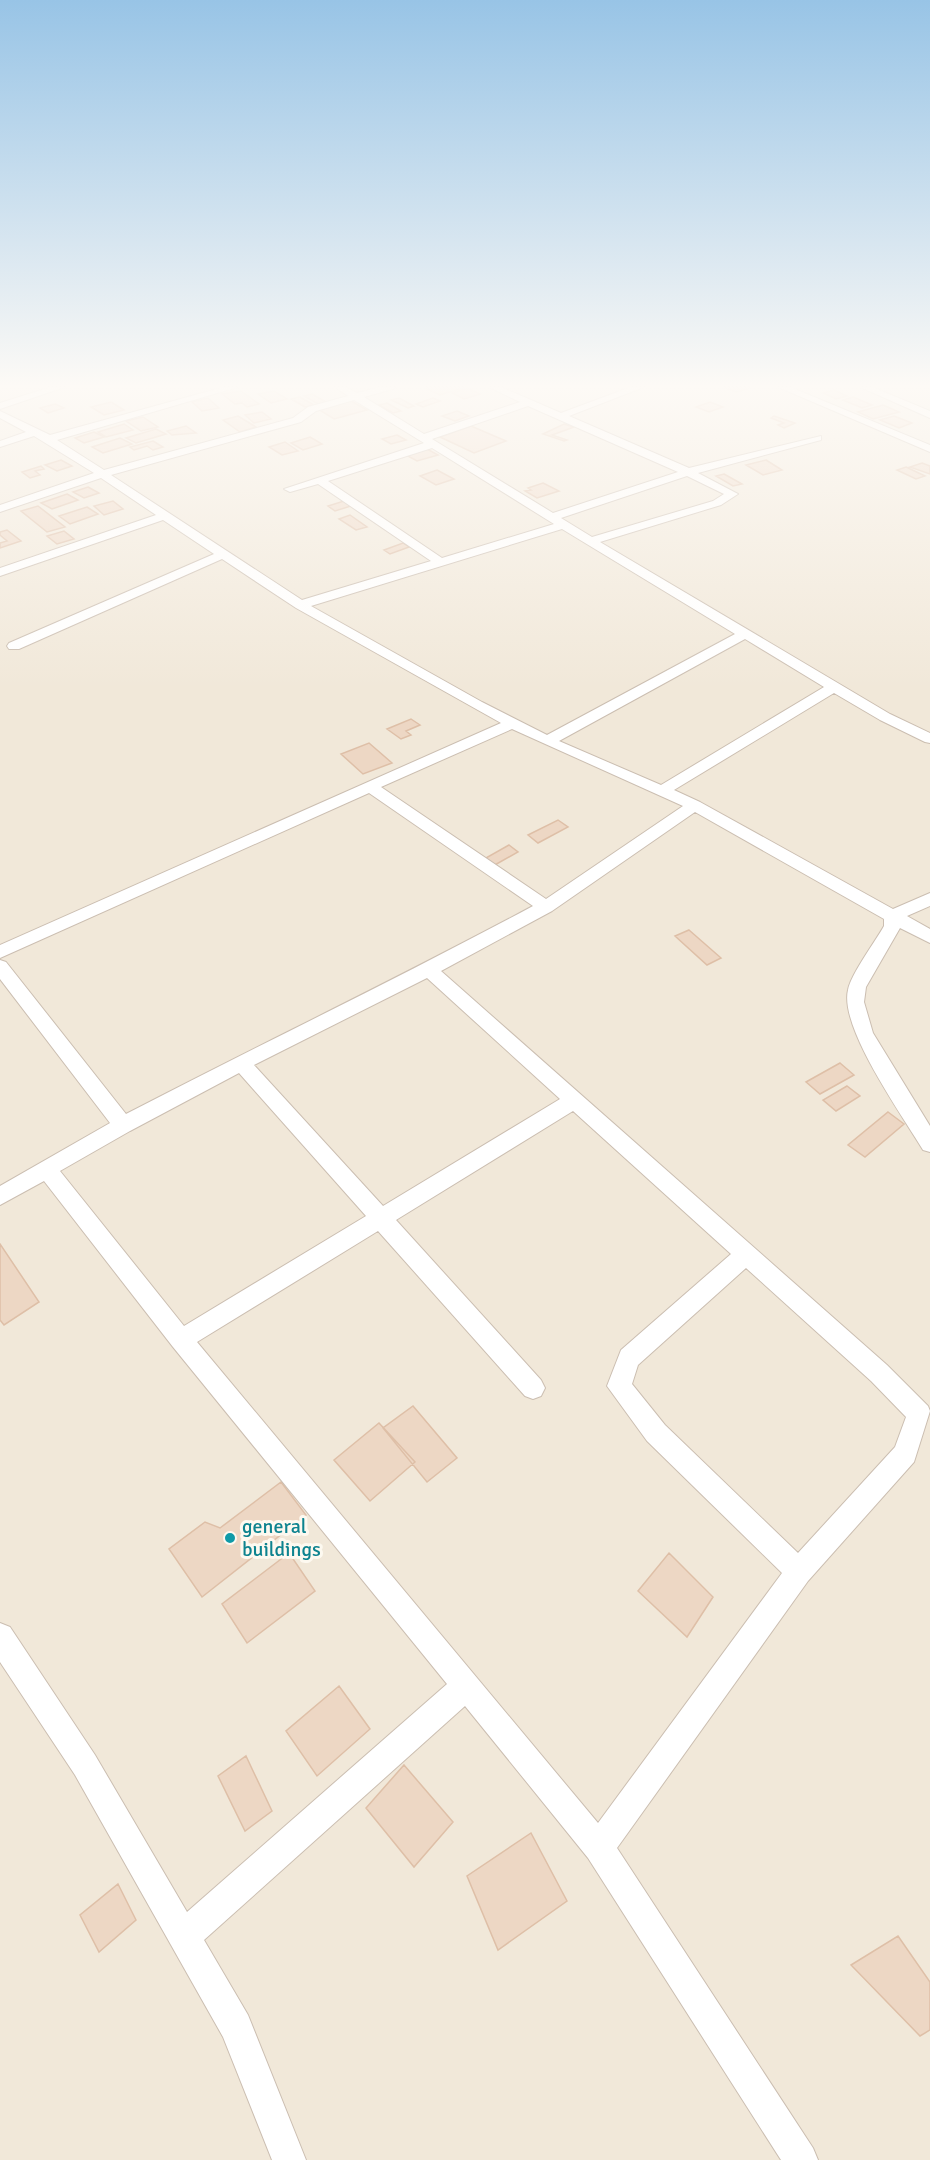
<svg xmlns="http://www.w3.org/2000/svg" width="930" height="2160" viewBox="0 0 930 2160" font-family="Signika,sans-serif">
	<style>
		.residential { fill: #f1e8d9 }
		.building { fill: #edd7c4; stroke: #debfa7; stroke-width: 1.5 }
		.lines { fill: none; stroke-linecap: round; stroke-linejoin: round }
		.minor-casing { stroke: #cbbeb1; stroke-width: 2 }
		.minor { fill: #fff; fill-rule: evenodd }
		.culture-dot { fill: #0f9aa8; stroke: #fdf9f0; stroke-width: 2 }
		.labels { text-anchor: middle; stroke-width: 6; stroke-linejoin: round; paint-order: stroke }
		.near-culture-label { font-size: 20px; fill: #0d838f; stroke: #fdf9f0; text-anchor: start }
	</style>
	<rect width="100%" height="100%" fill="#faf5ea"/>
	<path class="residential" d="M0,387H930V2160H0Z"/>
	<path class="building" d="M428,387H465L440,395L425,388Z
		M722,387H747L750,388L737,392Z
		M468,388L480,394L464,399L452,393Z
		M834,390L847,396L836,399L823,393Z
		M241,391L259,404L247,407L242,403L235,404L222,394Z
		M274,391L287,399L271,403L258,394Z
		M312,394L326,402L318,404L304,396Z
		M300,397L314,405L305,407L291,399Z
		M853,397L872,405L862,408L843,400Z
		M208,398L219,408L202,411L192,402Z
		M399,398L414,406L408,408L391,400Z
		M433,398L440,401L423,407L416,404Z
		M351,401L367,410L334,419L318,409Z
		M111,402L124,410L104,415L91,407Z
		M710,402L723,407L709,412L696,407Z
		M387,403L401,411L393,413L379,405Z
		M55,404L64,408L48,413L40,408Z
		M883,405L899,412L873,419L858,412Z
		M457,411L469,416L455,421L442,416Z
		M262,412L271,419L254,423L245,415Z
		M238,416L256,427L240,432L223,420Z
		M774,416L795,423L784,428L778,425L784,423L771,418Z
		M894,416L912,423L899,428L880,420Z
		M143,417L158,427L141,431L126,421Z
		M124,424L133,430L106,437L98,432Z
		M564,424L574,427L552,435L567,440L564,441L543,434Z
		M186,426L196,433L172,435L167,431Z
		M471,426L506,441L474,453L440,437Z
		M156,429L166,434L136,443L126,438Z
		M94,432L104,437L84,443L75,438Z
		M397,435L406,440L391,444L382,439Z
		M310,437L322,444L303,450L291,443Z
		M120,438L132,444L103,453L92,447Z
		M153,441L163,447L153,450L147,446L134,450L130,447Z
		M285,442L298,451L282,455L269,447Z
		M427,449L438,455L417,461L406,455Z
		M61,460L72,466L57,471L45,465Z
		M766,460L782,470L763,475L746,465Z
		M922,463L930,466V474L910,467Z
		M41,466L44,469L35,471L40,475L30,478L22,472Z
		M906,467L925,476L916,479L897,470Z
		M437,470L454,479L436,485L420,476Z
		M724,474L742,484L733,486L716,476Z
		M543,483L559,491L537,498L525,491L531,490L528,488Z
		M88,487L99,493L84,498L73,492Z
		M67,494L78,500L52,509L41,503Z
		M347,500L354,505L335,511L328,506Z
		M113,501L123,509L104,515L94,506Z
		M38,506L65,527L47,532L21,511Z
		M87,507L98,514L70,524L59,516Z
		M350,515L367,527L356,530L339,519Z
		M7,530L21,541L0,548V543L7,541L0,535V532Z
		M64,531L74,539L57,544L47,536Z
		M403,543L409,547L390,554L384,550Z
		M411,719L420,725L406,731L411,735L401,739L387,729Z
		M369,743L392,763L363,774L341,754Z
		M558,820L568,827L538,843L528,835Z
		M509,845L518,852L493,866L484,859Z
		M689,930L721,958L707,965L675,936Z
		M840,1063L854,1075L820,1094L806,1082Z
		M847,1086L860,1096L836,1111L823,1100Z
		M888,1112L904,1124L865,1157L848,1145Z
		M0,1244L39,1302L4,1325L0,1320Z
		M413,1406L457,1458L427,1482L383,1428Z
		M379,1423L415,1462L370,1501L334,1460Z
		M281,1482L306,1515L202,1597L169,1549L205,1522L220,1528Z
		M289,1553L315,1591L247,1643L222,1604Z
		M669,1553L713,1597L687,1637L638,1591Z
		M339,1686L370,1729L317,1776L286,1731Z
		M246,1756L272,1811L245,1831L218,1776Z
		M404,1765L453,1822L414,1867L366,1808Z
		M531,1833L567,1901L498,1950L467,1876Z
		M118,1884L136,1920L99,1952L80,1915Z
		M898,1936L930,1982V2030L920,2036L851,1965Z"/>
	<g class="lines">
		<g class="minor-casing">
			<path id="minor" d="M51,387H65L0,409V403Z
				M224,387H238L57,440L104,470L293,418L308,407L348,396L335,387H346L357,393L381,387H395L393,389L364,397L424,434L520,402L489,387H501L561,413L631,387H644L569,416L689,468L821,436V440L698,473L738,494L721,505L600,542L890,714L930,733V743L925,742L880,720L834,693L674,790L700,802L893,909L930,893V906L907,916L930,929V943L900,928L866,987L864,1002L873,1033L930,1126V1152L923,1150C902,1115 839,1027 848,990C851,974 875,942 884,926V919L695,812L552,911L441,971L887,1365L928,1406L930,1411L914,1462L808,1581L617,1848L813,2148L818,2160H781L588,1858L465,1706L204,1940L248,2015L306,2160H272L223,2037L75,1775L0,1662V1623L10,1627L95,1755L187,1912L447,1684L173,1347L44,1181L0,1205V1186L110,1123L0,979V960L6,962L126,1114C261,1044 399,978 533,906L369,793L0,958V945L501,723L296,608L222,559L19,649H9L7,646L9,643L214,554L163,520L0,576V568L156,515L101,478L0,512V505L94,473L34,436L0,447V441L26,432L0,418V411L50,435ZM354,400L424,443L284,489L290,492L318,484L431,561L302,600L111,475L301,422L316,411ZM528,406L678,472L553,513L432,439ZM432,448L554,524L442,558L328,481ZM687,476L724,494L713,501L592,537L561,518ZM562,529L735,634L547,735L482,702L311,606ZM745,639L824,687L661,785L559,741ZM512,729L683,806L546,899L381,787ZM427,978L560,1099L383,1206L254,1065ZM239,1073L366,1216L184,1326L60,1171L130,1131ZM573,1111L731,1254L621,1350L607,1386L647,1441L782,1573L598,1823L197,1342L378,1231L525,1396L533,1399L541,1396L545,1388L541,1380L396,1220ZM746,1268L871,1381L906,1417L895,1447L798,1553L665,1425L632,1384L638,1365Z
				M778,387H790L930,445V452Z
				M860,387H872L930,411V418Z"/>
		</g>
		<use href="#minor" class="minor"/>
	</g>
	<linearGradient id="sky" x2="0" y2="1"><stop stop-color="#98c4e6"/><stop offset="0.56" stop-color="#fdfaf6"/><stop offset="1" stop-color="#fdfaf6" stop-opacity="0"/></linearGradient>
	<rect width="930" height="689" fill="url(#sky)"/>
	<circle class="culture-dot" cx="230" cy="1538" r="6"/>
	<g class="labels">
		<g class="near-culture-label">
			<text x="242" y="1533">general<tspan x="242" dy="23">buildings</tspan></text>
		</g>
	</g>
</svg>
